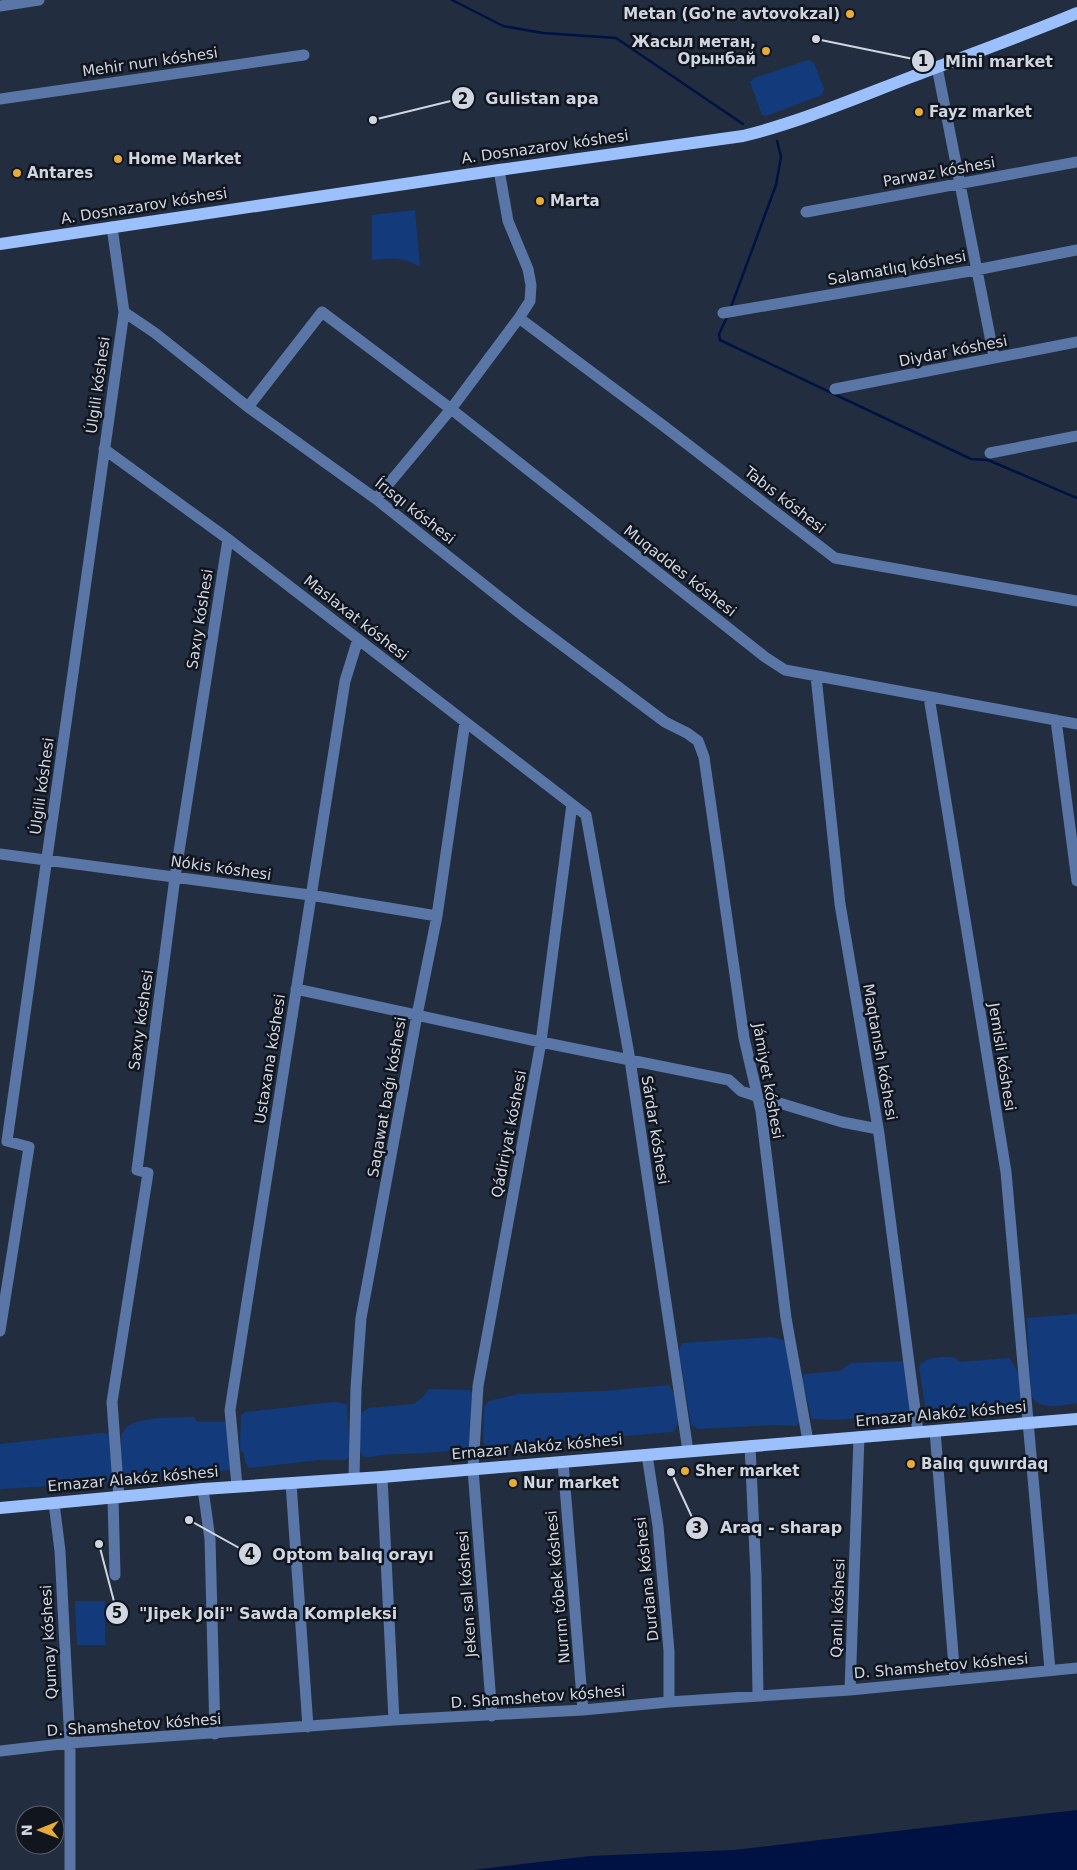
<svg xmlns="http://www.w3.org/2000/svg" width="1077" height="1870" viewBox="0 0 1077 1870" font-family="'DejaVu Sans',sans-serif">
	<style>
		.green { fill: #133b7c }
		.water { fill: #001244 }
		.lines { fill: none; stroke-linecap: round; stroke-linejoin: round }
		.stream { stroke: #001244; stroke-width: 2.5 }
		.minor { stroke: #5976a7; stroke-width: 11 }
		.major { stroke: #9bc0fc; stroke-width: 12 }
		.poi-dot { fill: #e7ac37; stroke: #10151e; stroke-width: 2 }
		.labels { text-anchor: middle; stroke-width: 5; stroke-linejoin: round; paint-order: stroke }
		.poi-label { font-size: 15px; font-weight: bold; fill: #cfd6e2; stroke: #10151e; text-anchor: start }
		.street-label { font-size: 15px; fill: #cfd6e2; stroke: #10151e }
		.leader { fill: none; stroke: #cfd6e2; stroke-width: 2 }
		.callout-dot { fill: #cfd6e2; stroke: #10151e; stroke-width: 2 }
		.mark-label { font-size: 15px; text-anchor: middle; font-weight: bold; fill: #111 }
		.callout-label { font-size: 16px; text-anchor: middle; font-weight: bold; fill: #cfd6e2; stroke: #10151e; stroke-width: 5; stroke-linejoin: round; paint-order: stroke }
	</style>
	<rect width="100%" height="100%" fill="#222d3f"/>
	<path class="green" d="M808,60L814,63L824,89L822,95L766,116L762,115L750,82L754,78Z
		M415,210L420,267C402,256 392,258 372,260V215Z
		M1077,1314V1403C1062,1405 1039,1412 1031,1395L1027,1318Z
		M772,1337L783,1340L788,1344L800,1421L796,1426L774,1425L698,1429L691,1424L679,1352L680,1347L683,1343Z
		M953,1357L960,1362L1009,1358C1019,1371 1032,1397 1014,1408L936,1413L928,1411L925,1405L919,1366C928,1356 940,1357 953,1357Z
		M907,1361L912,1414L835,1420L812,1419L802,1379L804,1374L840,1371L851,1363Z
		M669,1385C677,1397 684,1419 673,1432L493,1447L485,1446L483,1441L484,1407L489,1401L519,1394L603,1391Z
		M429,1389L470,1390L473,1395L470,1447C441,1454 411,1453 381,1455C374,1456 369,1459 362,1456L360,1451L358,1415L369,1408L414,1404L423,1397Z
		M334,1402L347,1404L350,1456L345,1460H319L249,1468L245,1462L244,1453L240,1450L241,1415L246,1412Z
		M194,1417L197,1422H228L232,1465L230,1470L128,1479L123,1475L121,1471C122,1462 119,1439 123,1432C131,1415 177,1418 194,1417Z
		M102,1433L109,1434L115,1476L106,1483L0,1489V1444Z
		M75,1601H105V1645H77Z"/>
	<path class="water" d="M1077,1810V1870H473L590,1856L733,1850Z"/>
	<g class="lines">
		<path class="stream" d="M452,0L503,26L543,33L616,38L743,124
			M731,307L776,185L781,157L777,141
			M727,317L719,334L720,340L971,459L988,460L1077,498"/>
		<path class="minor" d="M0,6L39,0
			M937,67L994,357
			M0,99L304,55
			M806,212L1077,162
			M124,312L155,333L248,407L376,499L522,615L665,722L687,733L698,741L704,757L744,1038L761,1111L786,1318L808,1441
			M723,313L976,270L1077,250
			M519,318L665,427L835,558L1077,601
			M835,389L1077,342
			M248,407L322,312L451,409L765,657L785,670L1077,724
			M104,449L228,539L586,815L630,1060L688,1451
			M990,453L1077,436
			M376,499L451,409L519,318L530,301L531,285L528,269L508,221L499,170
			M816,676L840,904L879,1134L918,1432
			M929,697L1006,1172L1050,1670
			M1056,720L1077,881
			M0,854L310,895L437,916
			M296,989L541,1042L729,1080L741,1091L756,1096L842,1122L878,1129
			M0,1331L29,1147L7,1141L124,312L112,227
			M935,1431L955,1679
			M750,1446L756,1575L758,1695
			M647,1455L658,1526L669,1651V1702
			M563,1462L583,1710
			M382,1477L394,1720
			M354,1478L356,1388L361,1318L417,1015L437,916L465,722
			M291,1483L308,1727
			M237,1486L230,1410L345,681L358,639
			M203,1489L210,1539L215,1734
			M113,1498L115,1575
			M119,1498L112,1402L148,1173L137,1170L175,877L228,539
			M54,1503L60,1551L70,1743V1870
			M850,1690L859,1437
			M492,1716L473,1469L478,1386L541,1042L572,804
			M0,1751L70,1743L394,1720L583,1710L669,1702L850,1690L1077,1668"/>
		<path class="major" d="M0,244L499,170L743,136C800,122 856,98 911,77C966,56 1022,36 1077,13
			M0,1508L203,1489L382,1477L1077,1419"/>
	</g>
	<g class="poi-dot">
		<circle cx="850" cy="14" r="5"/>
		<circle cx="766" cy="51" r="5"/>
		<circle cx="919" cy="112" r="5"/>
		<circle cx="118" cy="159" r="5"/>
		<circle cx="17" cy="173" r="5"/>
		<circle cx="540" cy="201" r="5"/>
		<circle cx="911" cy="1464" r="5"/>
		<circle cx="685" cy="1471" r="5"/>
		<circle cx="513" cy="1483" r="5"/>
	</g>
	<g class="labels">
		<g class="poi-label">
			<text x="840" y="19" text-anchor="end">Metan (Go'ne avtovokzal)</text>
			<text x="756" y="47" text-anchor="end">Жасыл метан,<tspan x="756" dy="17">Орынбай</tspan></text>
			<text x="929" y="117">Fayz market</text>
			<text x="128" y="164">Home Market</text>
			<text x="27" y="178">Antares</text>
			<text x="550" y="206">Marta</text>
			<text x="921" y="1469">Balıq quwırdaq</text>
			<text x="695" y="1476">Sher market</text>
			<text x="523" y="1488">Nur market</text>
		</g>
		<g class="street-label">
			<text transform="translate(150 62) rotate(-8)" y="5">Mehir nurı kóshesi</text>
			<text transform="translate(545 147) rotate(-8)" y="5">A. Dosnazarov kóshesi</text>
			<text transform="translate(939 172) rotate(-10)" y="5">Parwaz kóshesi</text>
			<text transform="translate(144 206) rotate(-9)" y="5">A. Dosnazarov kóshesi</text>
			<text transform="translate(897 268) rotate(-10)" y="5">Salamatlıq kóshesi</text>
			<text transform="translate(953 351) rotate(-11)" y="5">Diydar kóshesi</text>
			<text transform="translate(98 385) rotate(-82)" y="5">Úlgili kóshesi</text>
			<text transform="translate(785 500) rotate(38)" y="5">Tabıs kóshesi</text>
			<text transform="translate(415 511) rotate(38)" y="5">Írısqı kóshesi</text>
			<text transform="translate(680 571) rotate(38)" y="5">Muqaddes kóshesi</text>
			<text transform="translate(356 618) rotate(38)" y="5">Maslaxat kóshesi</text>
			<text transform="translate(200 619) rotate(-81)" y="5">Saxıy kóshesi</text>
			<text transform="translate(42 786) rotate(-82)" y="5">Úlgili kóshesi</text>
			<text transform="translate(221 868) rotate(8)" y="5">Nókis kóshesi</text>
			<text transform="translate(141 1020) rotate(-82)" y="5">Saxıy kóshesi</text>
			<text transform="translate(880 1052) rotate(80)" y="5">Maqtanısh kóshesi</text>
			<text transform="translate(1002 1057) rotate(81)" y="5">Jemisli kóshesi</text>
			<text transform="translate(270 1059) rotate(-81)" y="5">Ustaxana kóshesi</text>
			<text transform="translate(768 1081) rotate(80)" y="5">Jámiyet kóshesi</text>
			<text transform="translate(387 1097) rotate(-80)" y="5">Saqawat baǵı kóshesi</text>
			<text transform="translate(655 1130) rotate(81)" y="5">Sárdar kóshesi</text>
			<text transform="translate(509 1134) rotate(-79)" y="5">Qádiriyat kóshesi</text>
			<text transform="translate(941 1414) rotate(-5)" y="5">Ernazar Alakóz kóshesi</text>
			<text transform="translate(537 1447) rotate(-5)" y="5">Ernazar Alakóz kóshesi</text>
			<text transform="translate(133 1479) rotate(-5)" y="5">Ernazar Alakóz kóshesi</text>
			<text transform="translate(647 1579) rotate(-96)" y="5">Durdana kóshesi</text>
			<text transform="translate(558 1587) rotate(-95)" y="5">Nurım tóbek kóshesi</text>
			<text transform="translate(467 1594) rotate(-94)" y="5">Jeken sal kóshesi</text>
			<text transform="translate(838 1608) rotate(-88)" y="5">Qanlı kóshesi</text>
			<text transform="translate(49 1642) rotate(-93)" y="5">Qumay kóshesi</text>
			<text transform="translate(941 1666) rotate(-5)" y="5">D. Shamshetov kóshesi</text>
			<text transform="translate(538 1697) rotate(-4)" y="5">D. Shamshetov kóshesi</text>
			<text transform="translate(134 1725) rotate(-4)" y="5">D. Shamshetov kóshesi</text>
		</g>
	</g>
	<path class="leader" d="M816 39L923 61M373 120L463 98M671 1472L697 1528M189 1520L250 1554M99 1544L117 1613"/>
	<g class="callout-dot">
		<circle cx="816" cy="39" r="5"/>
		<circle cx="373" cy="120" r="5"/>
		<circle cx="671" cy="1472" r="5"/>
		<circle cx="189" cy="1520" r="5"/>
		<circle cx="99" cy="1544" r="5"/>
		<circle cx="923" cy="61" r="12"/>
		<circle cx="463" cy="98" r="12"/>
		<circle cx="697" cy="1528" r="12"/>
		<circle cx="250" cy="1554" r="12"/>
		<circle cx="117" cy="1613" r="12"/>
	</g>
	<g class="mark-label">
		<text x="923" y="66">1</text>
		<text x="463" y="104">2</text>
		<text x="697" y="1533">3</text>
		<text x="250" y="1559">4</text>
		<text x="117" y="1618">5</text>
	</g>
	<g class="callout-label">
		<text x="999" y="67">Mini market</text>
		<text x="542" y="104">Gulistan apa</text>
		<text x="781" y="1533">Araq - sharap</text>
		<text x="353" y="1560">Optom balıq orayı</text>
		<text x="268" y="1619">"Jipek Joli" Sawda Kompleksi</text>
	</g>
	<g transform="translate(40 1830) rotate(269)"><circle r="24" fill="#10151e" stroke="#5c626c"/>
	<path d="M0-4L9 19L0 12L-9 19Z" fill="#e7ac37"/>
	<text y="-8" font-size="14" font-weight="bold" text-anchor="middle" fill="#cfd6e2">N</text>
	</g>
</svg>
